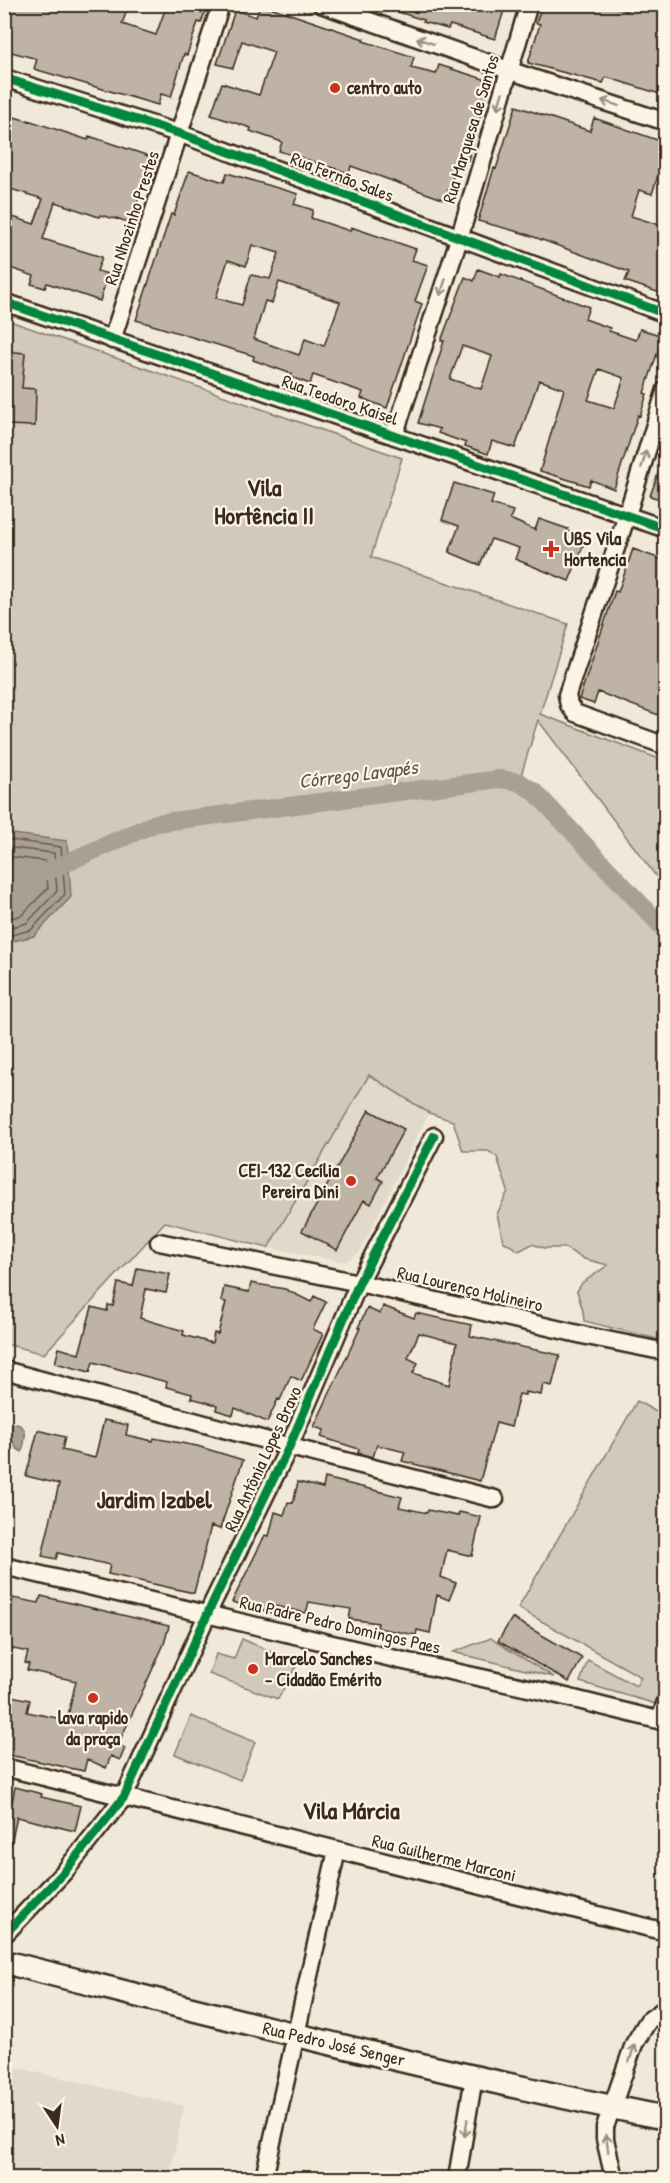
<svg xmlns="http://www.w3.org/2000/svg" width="670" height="2183" viewBox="0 0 670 2183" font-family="'Patrick Hand',sans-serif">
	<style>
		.built { fill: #e1d9c9 }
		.green { fill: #d2c9ba; stroke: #867a6c; stroke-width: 1.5 }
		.water { fill: #aaa091; stroke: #7e7163; stroke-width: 1.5 }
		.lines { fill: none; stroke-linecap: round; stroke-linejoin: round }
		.shore { stroke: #67594c; stroke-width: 1.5 }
		.canal { stroke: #aaa091; stroke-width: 18 }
		.building { fill: #beb3a4; stroke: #3b2a1e; stroke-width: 1.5; fill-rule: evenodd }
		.minor-casing { stroke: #3b2a1e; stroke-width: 21 }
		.secondary-casing { stroke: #3b2a1e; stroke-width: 27 }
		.minor { stroke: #fcf5e5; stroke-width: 16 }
		.secondary { stroke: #fcf5e5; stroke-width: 22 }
		.cycleway-casing { stroke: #fcf5e5; stroke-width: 13 }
		.cycleway { stroke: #00873e; stroke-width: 9 }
		.oneway { stroke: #9c9082 }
		.poi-dot { fill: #c8321e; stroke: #fcf5e5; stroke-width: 2 }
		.labels { text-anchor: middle; stroke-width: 4.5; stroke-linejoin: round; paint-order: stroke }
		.poi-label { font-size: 18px; font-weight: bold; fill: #3b2a1e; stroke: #fcf5e5; text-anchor: start }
		.street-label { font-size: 18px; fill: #3b2a1e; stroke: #fcf5e5 }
		.water-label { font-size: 20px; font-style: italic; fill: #625346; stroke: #fcf5e5 }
		.district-label { font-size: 24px; font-weight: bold; fill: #3b2a1e; stroke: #fcf5e5 }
	</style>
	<rect width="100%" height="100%" fill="#f0e9d9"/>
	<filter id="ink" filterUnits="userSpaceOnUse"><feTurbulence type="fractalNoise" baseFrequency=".0167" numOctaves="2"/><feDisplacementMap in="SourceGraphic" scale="12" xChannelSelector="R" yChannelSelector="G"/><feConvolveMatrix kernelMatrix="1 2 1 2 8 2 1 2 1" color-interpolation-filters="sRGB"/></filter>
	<g filter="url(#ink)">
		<path class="built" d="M369,1075L429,1113L359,1253L344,1262L268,1248Z
			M5,2065L184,2106L169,2178H5Z"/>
		<path class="green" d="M4,319L402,458L371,557L568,624L540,714L665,761V888L538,720L519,782L535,792L665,931V1341L584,1321L583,1311L577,1291L582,1283L608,1265L584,1259L565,1248H544L532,1244L519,1251L503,1241L497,1214L508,1191L497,1157L488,1151H463L453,1121L429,1113L369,1075L268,1248L165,1222L44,1354L5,1344Z
			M637,1401L665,1417L666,1682L656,1704L580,1682L588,1660L636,1686L641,1677L518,1608Z
			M491,1638L498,1643L554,1677L453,1652Z
			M242,1639L298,1663L278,1699L209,1674L216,1654L234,1659Z
			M191,1716L255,1742L240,1780L175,1754Z"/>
		<path class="water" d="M5,833L67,841L71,897L34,936L5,943Z
			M10,1423C30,1424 26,1436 22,1452L16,1448L13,1441L5,1439Z"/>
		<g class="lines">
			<path class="shore" d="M4,839L61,847L65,894L31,930L4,937
				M4,847L54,853L57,891L27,923L4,929
				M4,856L45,861L48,888L22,915L4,920"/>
			<path class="canal" d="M48,871L156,823L500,779L519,782L535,792L666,931"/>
		</g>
		<path class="building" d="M9,4H129L122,24L156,35L167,4H208L201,23L198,22L187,55L184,54L171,97L161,94L158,105L34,69L37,59L4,50V17Z
			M261,4L364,39L363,41L414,57L411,68L436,74L439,65L490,81L468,160L460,157L445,200L351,166L349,173L279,151L282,142L250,131L251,128L211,115L222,83L259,95L274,52L242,41L233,68L217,64L235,10L256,17Z
			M386,4H506L495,39L450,25L448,29L423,22L424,20L385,8Z
			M542,4H604L627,11L629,4H658L656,10L666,11V96L606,77L603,83L528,63L540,24L536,23Z
			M516,106L590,131L594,118L666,143V151L652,194L639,190L631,216L666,227V295L625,281L629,272L526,234L478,221L494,168L496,169Z
			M4,114L28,121V120L88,140L89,136L152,157L131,223L116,218V219L100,215L99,217L55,202L43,239L102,257L97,271L108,274L100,301L47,283L45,288L31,284L34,276L4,266V214L34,224L43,199L4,187Z
			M189,171L224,182L227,173L298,194L294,204L313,210L311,218L350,231L351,227L416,249L412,260L428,265L415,301L422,304L387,408L361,398L363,392L313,375L310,384L291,377L292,374L253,360L254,356L136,320L171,214L174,215ZM252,245L279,253L270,279L251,275L242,305L216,298L228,260L246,266ZM279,282L340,302L324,346L305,339L299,355L254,339L265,301L272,303Z
			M478,269L500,277L501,274L589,307L585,319L610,328L609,331L636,340L640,329L663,336L644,393L647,394L640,416L638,415L614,489L591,480L589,486L540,471L564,389L539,380L515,448L492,441L488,454L465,446L466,443L438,433L440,429L418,423L444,341H441L465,277L474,281ZM462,346L492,356L481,389L450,379ZM599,369L624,378L614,408L588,400Z
			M4,351L25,353L22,388L36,389L35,426L4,425Z
			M664,457L666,458V501L650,496Z
			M454,483L494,495L491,504L513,511L510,519L535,530L539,519L568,529L567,531L586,539L569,581L515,559L519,548L491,539L480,565L449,552L459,526L442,520Z
			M633,549L666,561V718L598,692L594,704L579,699L615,591L618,592Z
			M369,1110L404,1129L377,1178L383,1181L371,1204L364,1200L337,1250L302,1231Z
			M137,1268L170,1274L166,1293L146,1289L140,1318L184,1331L183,1335L212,1343L214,1333L218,1334L226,1302L221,1301L224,1287L249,1292L251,1283L285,1289L311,1302L314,1296L326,1302L313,1329L323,1334L301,1381L291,1376L280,1400L278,1399L267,1422L235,1408L233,1415L216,1410L217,1405L191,1398L192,1394L166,1387L167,1382L144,1376L93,1362L90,1372L55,1363L59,1348L79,1354L92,1307L107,1311L108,1305L113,1306L118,1283L133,1286Z
			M383,1306L414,1318L416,1313L472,1325L470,1336L560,1355L552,1386L543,1384L541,1395L525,1392V1395L519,1394L511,1427L496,1423L480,1481L402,1461L405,1452L377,1445L373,1457L358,1453L359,1449L321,1437L324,1430L314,1427L360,1328H358L367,1308L380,1314ZM419,1333L457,1343L449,1385L413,1373L418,1363L408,1358Z
			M104,1420L128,1425L126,1435L153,1441L154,1438L197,1446L243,1460L220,1529L211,1526L194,1593L108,1574L110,1565L58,1553L56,1559L42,1556L59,1484L26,1476L38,1430L65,1437L62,1450L95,1458Z
			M325,1478L402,1497L399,1507L427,1513L428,1510L458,1516L459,1512L481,1517L472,1556L447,1550L441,1577L456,1583L449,1600L437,1595L430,1633L417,1630L416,1635L377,1628L378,1623L349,1619L351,1609L309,1602L306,1613L275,1606L273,1613L232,1602L265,1535L269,1536L275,1512L284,1515L288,1502L293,1503L298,1482L323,1488Z
			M41,1596L169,1626L164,1644L118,1745L125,1748L120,1760L111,1756L106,1768L87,1759L84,1771L4,1754V1705L8,1695L30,1700L27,1712L67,1720L76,1681L27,1670L29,1664L25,1663L28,1652L4,1647V1636L13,1598L39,1603Z
			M512,1618L582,1658L569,1682L498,1641Z
			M15,1787L42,1794L41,1797L81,1806L75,1831L17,1817L10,1848L4,1847V1800L12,1802Z"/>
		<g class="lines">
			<g class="minor-casing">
				<path id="minor" d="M321,4L520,74L666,122
					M4,78L181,134L666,314
					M4,302L666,529
					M112,340L221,4
					M666,389L627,515L567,695L569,705L575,713L666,746
					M394,436L459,239L529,4
					M159,1242L359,1283L587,1336L666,1352
					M4,1370L302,1450L495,1499
					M4,1566L404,1661L542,1691L666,1722
					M660,1721L666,1701
					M4,1767L666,1932
					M4,1935L65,1871L124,1797L213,1602L289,1447L359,1283L434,1136
					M264,2178L337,1850
					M457,2178L474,2077
					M614,2178L605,2139V2127L634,2044L648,2021L666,2008"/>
			</g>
			<g class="secondary-casing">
				<path id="secondary" d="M4,1962C224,2017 443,2074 666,2118"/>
			</g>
			<use href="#minor" class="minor"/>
			<use href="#secondary" class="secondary"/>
			<g class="cycleway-casing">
				<path id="cycleway" d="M4,78L181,134L666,314
					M4,302L666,529
					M4,1935L65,1871L124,1797L213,1602L289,1447L359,1283L434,1136"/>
			</g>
			<use href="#cycleway" class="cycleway"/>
		</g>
		<defs><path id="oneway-shaft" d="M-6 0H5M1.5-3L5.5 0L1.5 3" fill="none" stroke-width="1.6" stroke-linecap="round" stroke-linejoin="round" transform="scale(1.5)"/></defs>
		<g class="oneway">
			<use href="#oneway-shaft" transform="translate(425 41) rotate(-161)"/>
			<use href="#oneway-shaft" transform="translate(500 101) rotate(107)"/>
			<use href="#oneway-shaft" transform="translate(610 103) rotate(-162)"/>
			<use href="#oneway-shaft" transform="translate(443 287) rotate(108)"/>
			<use href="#oneway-shaft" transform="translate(644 459) rotate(-73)"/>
			<use href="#oneway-shaft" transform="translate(632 2053) rotate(-73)"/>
			<use href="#oneway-shaft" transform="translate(466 2128) rotate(99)"/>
			<use href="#oneway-shaft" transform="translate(607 2143) rotate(-98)"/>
		</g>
	</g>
	<g class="poi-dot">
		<circle cx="335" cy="88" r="6"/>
		<path d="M548 540h6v6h6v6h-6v6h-6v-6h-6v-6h6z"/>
		<circle cx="351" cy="1181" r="6"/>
		<circle cx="253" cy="1669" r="6"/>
		<circle cx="93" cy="1698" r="6"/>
	</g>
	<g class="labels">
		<g class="poi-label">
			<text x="347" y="94">centro auto</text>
			<text x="564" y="545">UBS Vila<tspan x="564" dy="21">Hortencia</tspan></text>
			<text x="339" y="1177" text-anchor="end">CEI-132 Cecília<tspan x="339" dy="21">Pereira Dini</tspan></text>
			<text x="265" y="1665">Marcelo Sanches<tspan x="265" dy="21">- Cidadão Emérito</tspan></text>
			<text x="93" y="1724" text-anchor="middle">lava rapido<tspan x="93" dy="21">da praça</tspan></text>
		</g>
		<g class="street-label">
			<text transform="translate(471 129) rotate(-73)" y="6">Rua Marquesa de Santos</text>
			<text transform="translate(342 177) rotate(21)" y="6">Rua Fernão Sales</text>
			<text transform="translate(132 218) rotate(-72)" y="6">Rua Nhozinho Prestes</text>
			<text transform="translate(340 400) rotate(19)" y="6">Rua Teodoro Kaisel</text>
			<text transform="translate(470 1289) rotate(13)" y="6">Rua Lourenço Molineiro</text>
			<text transform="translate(263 1459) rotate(-65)" y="6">Rua Antônia Lopes Bravo</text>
			<text transform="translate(340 1625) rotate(13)" y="6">Rua Padre Pedro Domingos Paes</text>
			<text transform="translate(444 1858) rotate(14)" y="6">Rua Guilherme Marconi</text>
			<text transform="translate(334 2044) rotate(13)" y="6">Rua Pedro José Senger</text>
		</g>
		<g class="water-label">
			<text transform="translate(358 774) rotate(-7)" y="7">Córrego Lavapés</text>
		</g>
		<g class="district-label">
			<text x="264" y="496">Vila<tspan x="264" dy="28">Hortência II</tspan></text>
			<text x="154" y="1508">Jardim Izabel</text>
			<text x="351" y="1819">Vila Márcia</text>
		</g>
	</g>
	<rect width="670" height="2183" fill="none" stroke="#fcf5e5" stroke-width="24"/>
	<rect x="12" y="12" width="646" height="2159" fill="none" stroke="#3b2a1e" stroke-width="2" filter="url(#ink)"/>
	<g transform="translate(57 2126) rotate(167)" stroke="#fcf5e5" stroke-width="4.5" paint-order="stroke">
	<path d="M0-4.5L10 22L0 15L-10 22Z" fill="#3b2a1e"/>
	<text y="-9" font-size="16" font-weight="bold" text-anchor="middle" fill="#3b2a1e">N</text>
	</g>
</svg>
